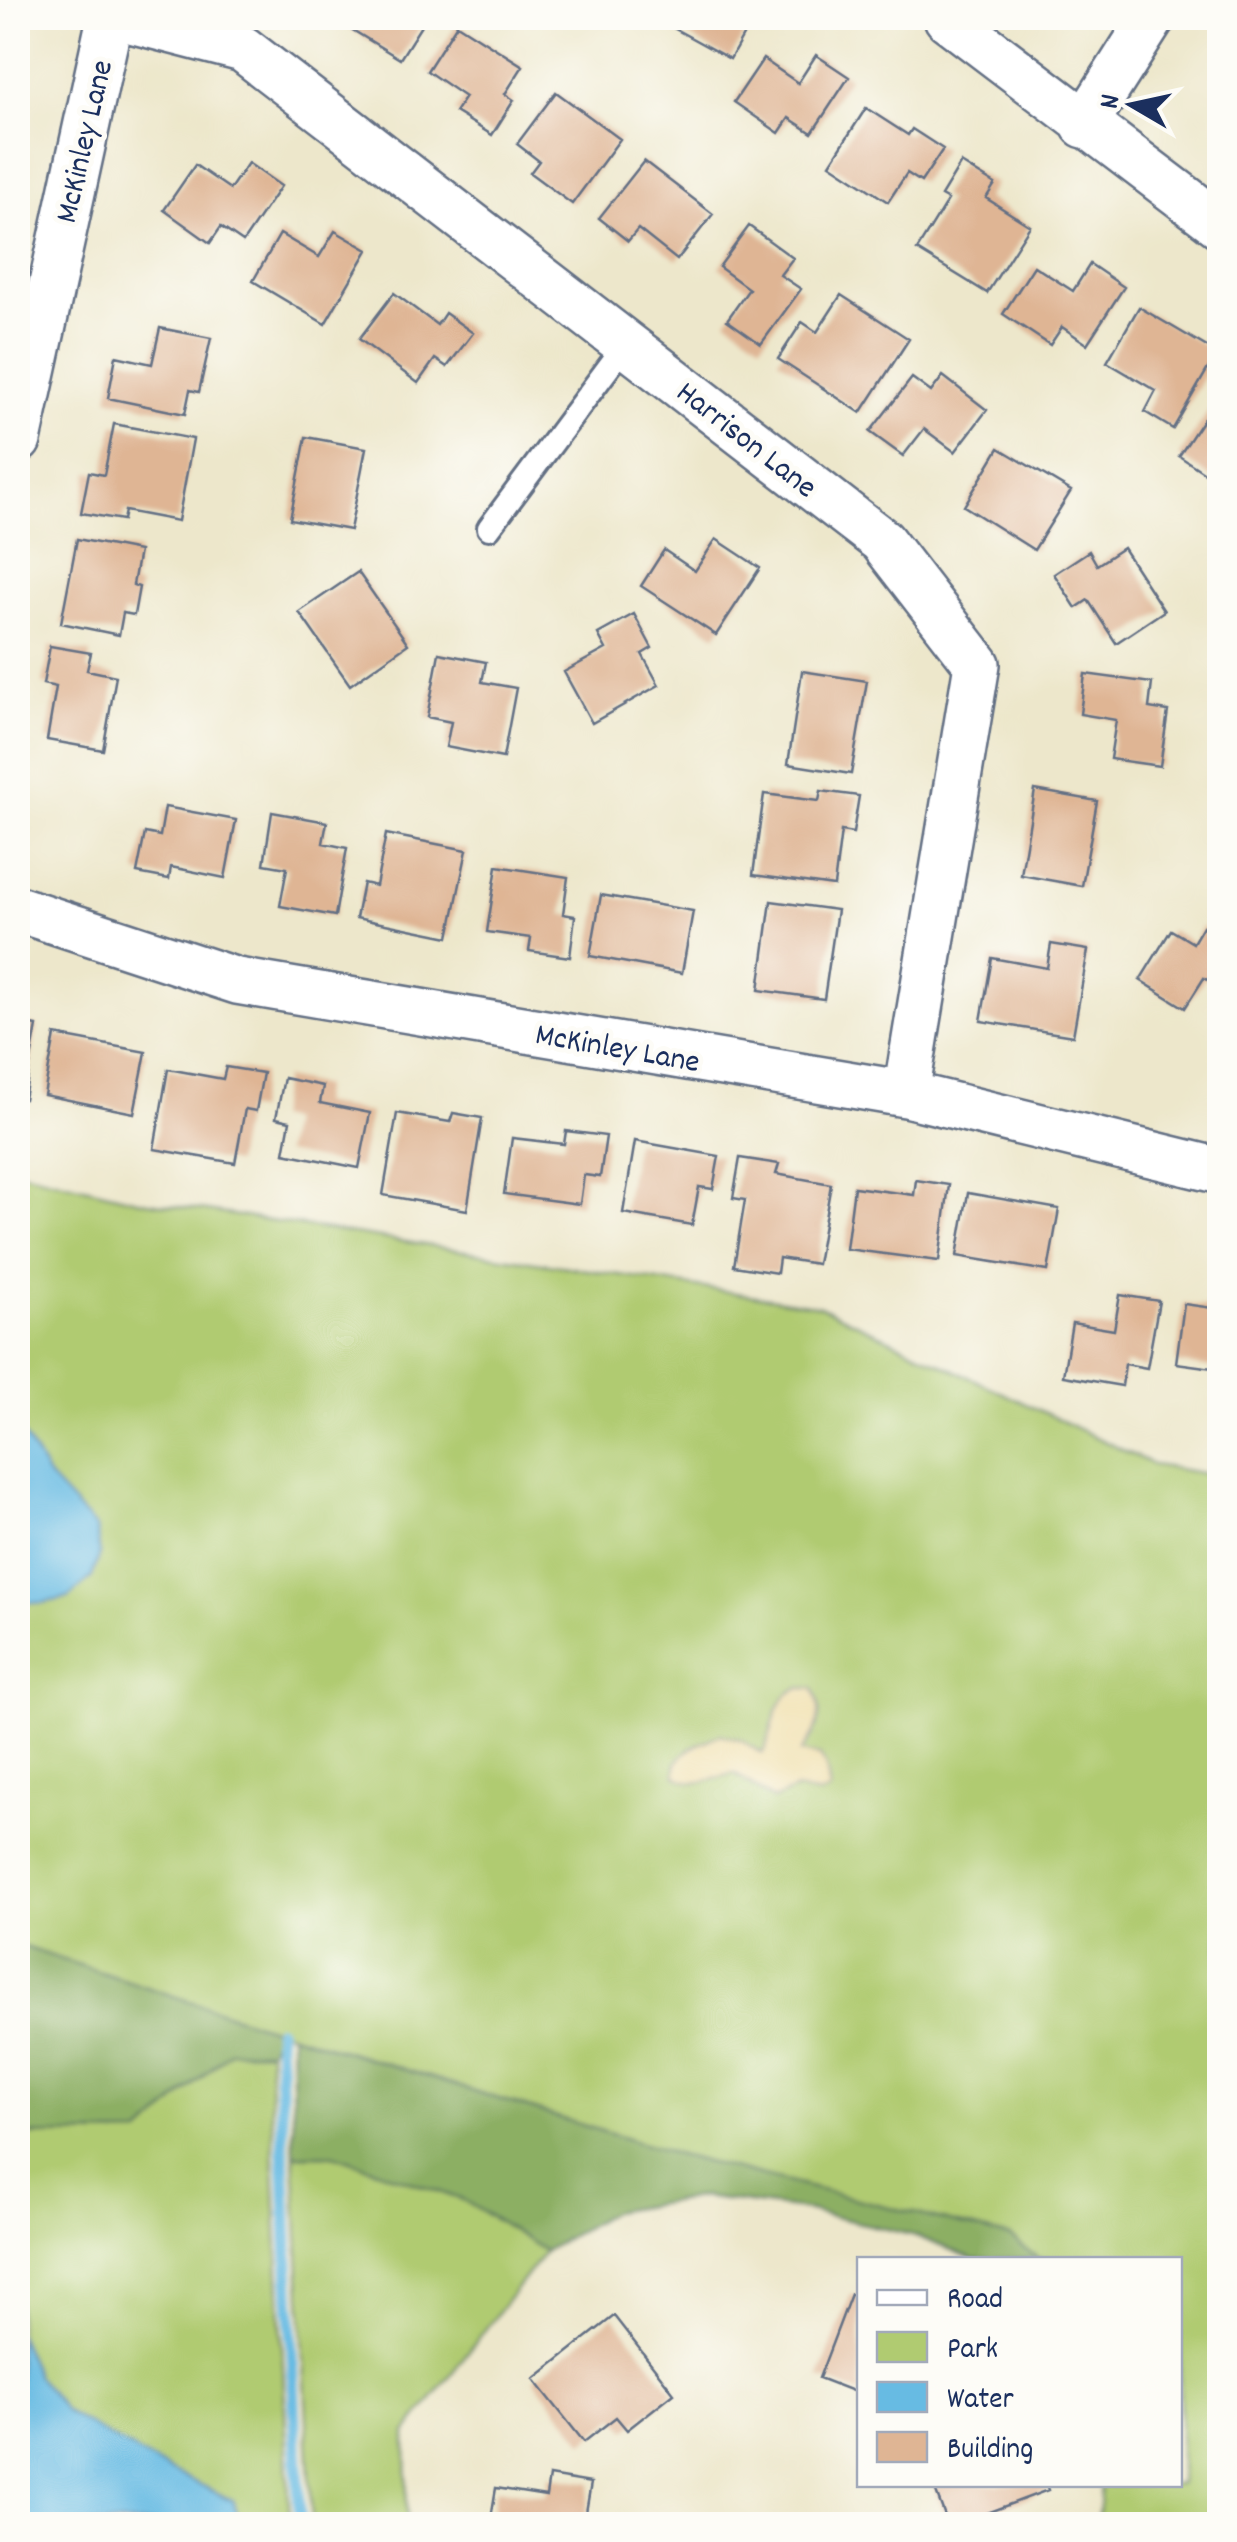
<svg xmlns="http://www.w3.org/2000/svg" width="1237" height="2542" viewBox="0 0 1237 2542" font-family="Dekko,sans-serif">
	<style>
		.green { fill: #b0cb71; stroke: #667d68; stroke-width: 2.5 }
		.forest { fill: #8caf63; stroke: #546f60; stroke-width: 2.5 }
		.sand { fill: #eeda9e; stroke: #84847e; stroke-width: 2.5 }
		.water { fill: #67bbe3; stroke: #4175a0; stroke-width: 2.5 }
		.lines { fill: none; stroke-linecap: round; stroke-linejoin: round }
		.stream { stroke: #67bbe3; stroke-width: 12 }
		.building { fill: #dfb594 }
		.lane-casing { stroke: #646f84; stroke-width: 28 }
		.street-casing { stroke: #646f84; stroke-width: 50 }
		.lane { stroke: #fff; stroke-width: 22 }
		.street { stroke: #fff; stroke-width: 45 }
		.labels { text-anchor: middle; stroke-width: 10; stroke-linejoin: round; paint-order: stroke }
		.street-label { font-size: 32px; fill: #1b2f5e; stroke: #fdfcf7 }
	</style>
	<rect width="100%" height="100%" fill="#fdfcf7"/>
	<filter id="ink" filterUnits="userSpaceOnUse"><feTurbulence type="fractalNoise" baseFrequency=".01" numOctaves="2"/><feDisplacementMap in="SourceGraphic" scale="20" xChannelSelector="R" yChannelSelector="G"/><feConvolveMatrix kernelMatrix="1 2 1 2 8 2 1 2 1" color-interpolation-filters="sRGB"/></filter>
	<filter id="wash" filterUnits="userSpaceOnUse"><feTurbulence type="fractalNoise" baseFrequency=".0048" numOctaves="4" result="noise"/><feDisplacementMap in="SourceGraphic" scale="40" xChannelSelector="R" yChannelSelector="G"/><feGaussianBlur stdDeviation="2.25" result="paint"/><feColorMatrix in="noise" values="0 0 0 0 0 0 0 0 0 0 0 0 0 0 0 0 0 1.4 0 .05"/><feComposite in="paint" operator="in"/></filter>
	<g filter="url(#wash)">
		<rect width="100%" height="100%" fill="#ede7cb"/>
		<path class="green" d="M18,1171L142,1201L820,1306L1154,1465L1219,1476V2524H1097L1101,2485L1180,2484V2260L1039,2259L1010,2237L678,2155L18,1948Z
			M230,2051H269L290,2524H18V2135L141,2134Z
			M294,2155H334L463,2200L545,2251L406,2433L407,2524H312Z"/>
		<path class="forest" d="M18,1945L278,2030L269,2051H230L141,2134L18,2135Z
			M291,2034L678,2155L1010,2237L1039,2259H974L916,2236L805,2210L701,2197L611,2212L545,2251L463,2200L334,2155H294Z"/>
		<path class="sand" d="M800,1688H813C826,1713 817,1731 801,1752L820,1756L826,1766L830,1791L819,1795L796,1789L773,1800L734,1773C713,1779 695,1789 676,1776C672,1750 701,1745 720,1734L742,1740L762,1754C776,1732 771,1696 800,1688Z"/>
		<path class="water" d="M18,1426L50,1479L96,1528L100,1554L92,1577L68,1598L42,1603L18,1602Z
			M18,2334L36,2375L66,2412L159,2465L232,2500L240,2524H18Z"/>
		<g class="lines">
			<path class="stream" d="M278,2030L300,2524"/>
		</g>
		<g id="blocks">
			<path class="building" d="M333,18H426L400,59Z
				M655,18H753L730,59Z
				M457,24L523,66L505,94L514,100L492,135L455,112L465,97L427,71Z
				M816,55L849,77L812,133L789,118L779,133L734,102L763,59L798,83Z
				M556,92L620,139L572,204L530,173L539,161L517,144Z
				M866,108L908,135L912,129L943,149L921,182L907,173L888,202L830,164Z
				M644,161L713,214L677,260L638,229L628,241L599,218Z
				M248,163L281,186L243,242L221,227L210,243L164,210L195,165L230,189Z
				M961,163L995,184L986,198L1030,226L987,293L917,250L948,200L941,196Z
				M749,226L793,258L780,275L801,289L761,344L727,320L749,289L719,267Z
				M335,231L368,250L325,324L253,281L280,234L319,257Z
				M1090,264L1124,287L1087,344L1062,327L1050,345L1003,314L1034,266L1073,291Z
				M394,293L437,325L445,313L473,333L447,367L435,359L418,383L359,339Z
				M841,295L909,339L861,413L778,359L802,322L817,332Z
				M1139,307L1217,353L1173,429L1145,412L1156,391L1107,362Z
				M160,328L211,338L199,392L190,390L185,414L108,398L116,356L152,364Z
				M943,376L987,410L955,452L924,429L903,456L870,432L912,378L931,392Z
				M1220,394V483L1179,456Z
				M114,424L193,439L178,521L125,511L123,520L81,513L89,472L104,475Z
				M306,437L366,448L350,530L290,519Z
				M999,448L1071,491L1034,550L964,506Z
				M77,539L139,551L133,585L139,587L134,615L123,613L119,635L61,623Z
				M716,539L760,568L716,635L641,586L664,550L695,571Z
				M1123,548L1164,611L1116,643L1088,600L1076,608L1054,574L1089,551L1097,565Z
				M358,572L408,644L350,685L299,612Z
				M634,614L652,648L642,654L659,685L592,723L564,672L606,649L598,634Z
				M50,646L91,653L87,670L116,676L103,750L47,740L56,687L43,684Z
				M439,653L486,662L482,682L516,688L503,758L446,747L451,722L427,717Z
				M802,671L867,681L851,774L788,764Z
				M1085,674L1152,683L1149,708L1168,711L1160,766L1110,759L1116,720L1080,714Z
				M1035,790L1097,801L1082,886L1021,875Z
				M821,791L859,796L853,833L841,831L834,886L753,875L764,794L819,801Z
				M165,807L236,820L225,878L171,867L169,879L137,873L145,833L160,836Z
				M272,812L327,822L323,843L347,848L335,916L280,906L287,868L264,864Z
				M386,834L467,850L449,937L356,918L363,883L376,886Z
				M497,866L568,877L563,914L575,916L570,957L529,951L531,938L487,932Z
				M601,895L693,911L682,973L590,956Z
				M771,901L837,910L824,999L759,990Z
				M1203,926L1220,936V987L1204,978L1185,1008L1140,980L1171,930L1193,943Z
				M1051,944L1088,950L1073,1036L981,1021L992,958L1047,968Z
				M18,1022L37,1026L24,1099L18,1098Z
				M55,1035L146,1052L134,1113L44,1095Z
				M226,1067L263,1073L256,1111L245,1109L235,1163L154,1149L168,1069L223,1079Z
				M284,1078L323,1086L320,1103L370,1113L359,1168L284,1153L290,1121L276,1118Z
				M397,1113L450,1122L453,1113L482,1118L467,1210L383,1195Z
				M566,1131L606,1136L600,1177L584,1175L580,1204L504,1194L512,1138L564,1144Z
				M635,1141L719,1156L713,1189L699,1187L692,1225L623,1213Z
				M740,1158L779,1164L776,1174L831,1184L817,1264L779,1258L777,1273L734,1266L745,1200L733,1198Z
				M916,1180L949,1185L939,1261L846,1249L854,1187L914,1195Z
				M968,1193L1059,1209L1048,1271L957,1256Z
				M1120,1295L1159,1301L1147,1368L1125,1364L1122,1386L1063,1376L1072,1323L1114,1330Z
				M1184,1304L1220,1309V1369L1176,1363Z
				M851,2294L860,2297V2394L819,2378Z
				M614,2316L674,2393L627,2430L616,2417L584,2442L534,2379Z
				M549,2476L591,2483L584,2524H490L496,2488L546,2496Z
				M933,2484H1046L1048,2490L957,2524H948Z"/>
		</g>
	</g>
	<g filter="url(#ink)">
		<use href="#blocks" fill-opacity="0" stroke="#646f84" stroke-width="2.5"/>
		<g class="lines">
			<g class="lane-casing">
				<path id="lane" d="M489,528L626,344"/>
			</g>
			<g class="street-casing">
				<path id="street" d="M123,18L243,49L882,541L977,664L906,1094
					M947,18L1220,225
					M1084,125L1152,18
					M18,440L110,18
					M18,909L237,981L906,1094L1216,1170L1220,1166"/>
			</g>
			<use href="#lane" class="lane"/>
			<use href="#street" class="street"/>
		</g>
	</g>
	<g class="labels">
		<g class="street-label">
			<text transform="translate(82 141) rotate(-77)" y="11">McKinley Lane</text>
			<text transform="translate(748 438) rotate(38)" y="11">Harrison Lane</text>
			<text transform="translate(618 1046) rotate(10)" y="11">McKinley Lane</text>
		</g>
	</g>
	<rect width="1237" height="2542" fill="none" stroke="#fdfcf7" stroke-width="60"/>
	<rect x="857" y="2257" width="325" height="230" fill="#fdfcf7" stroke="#a3aaba" stroke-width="2.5"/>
	<rect x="877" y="2290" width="50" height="15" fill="#ffffff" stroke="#a3aaba" stroke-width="2.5"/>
	<text x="947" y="2307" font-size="30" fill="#1b2f5e">Road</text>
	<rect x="877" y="2332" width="50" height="30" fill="#b0cb71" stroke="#a3aaba" stroke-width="2.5"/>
	<text x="947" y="2357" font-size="30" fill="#1b2f5e">Park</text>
	<rect x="877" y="2382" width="50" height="30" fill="#67bbe3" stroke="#a3aaba" stroke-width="2.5"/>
	<text x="947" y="2407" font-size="30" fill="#1b2f5e">Water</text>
	<rect x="877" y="2432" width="50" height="30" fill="#dfb594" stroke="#a3aaba" stroke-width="2.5"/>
	<text x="947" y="2457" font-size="30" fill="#1b2f5e">Building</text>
	<g transform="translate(1132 105) rotate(279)" stroke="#fdfcf7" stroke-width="8" paint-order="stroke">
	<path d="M0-8L18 38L0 25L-18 38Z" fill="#1b2f5e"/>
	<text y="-15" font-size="28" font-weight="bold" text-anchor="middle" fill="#1b2f5e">N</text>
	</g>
</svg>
